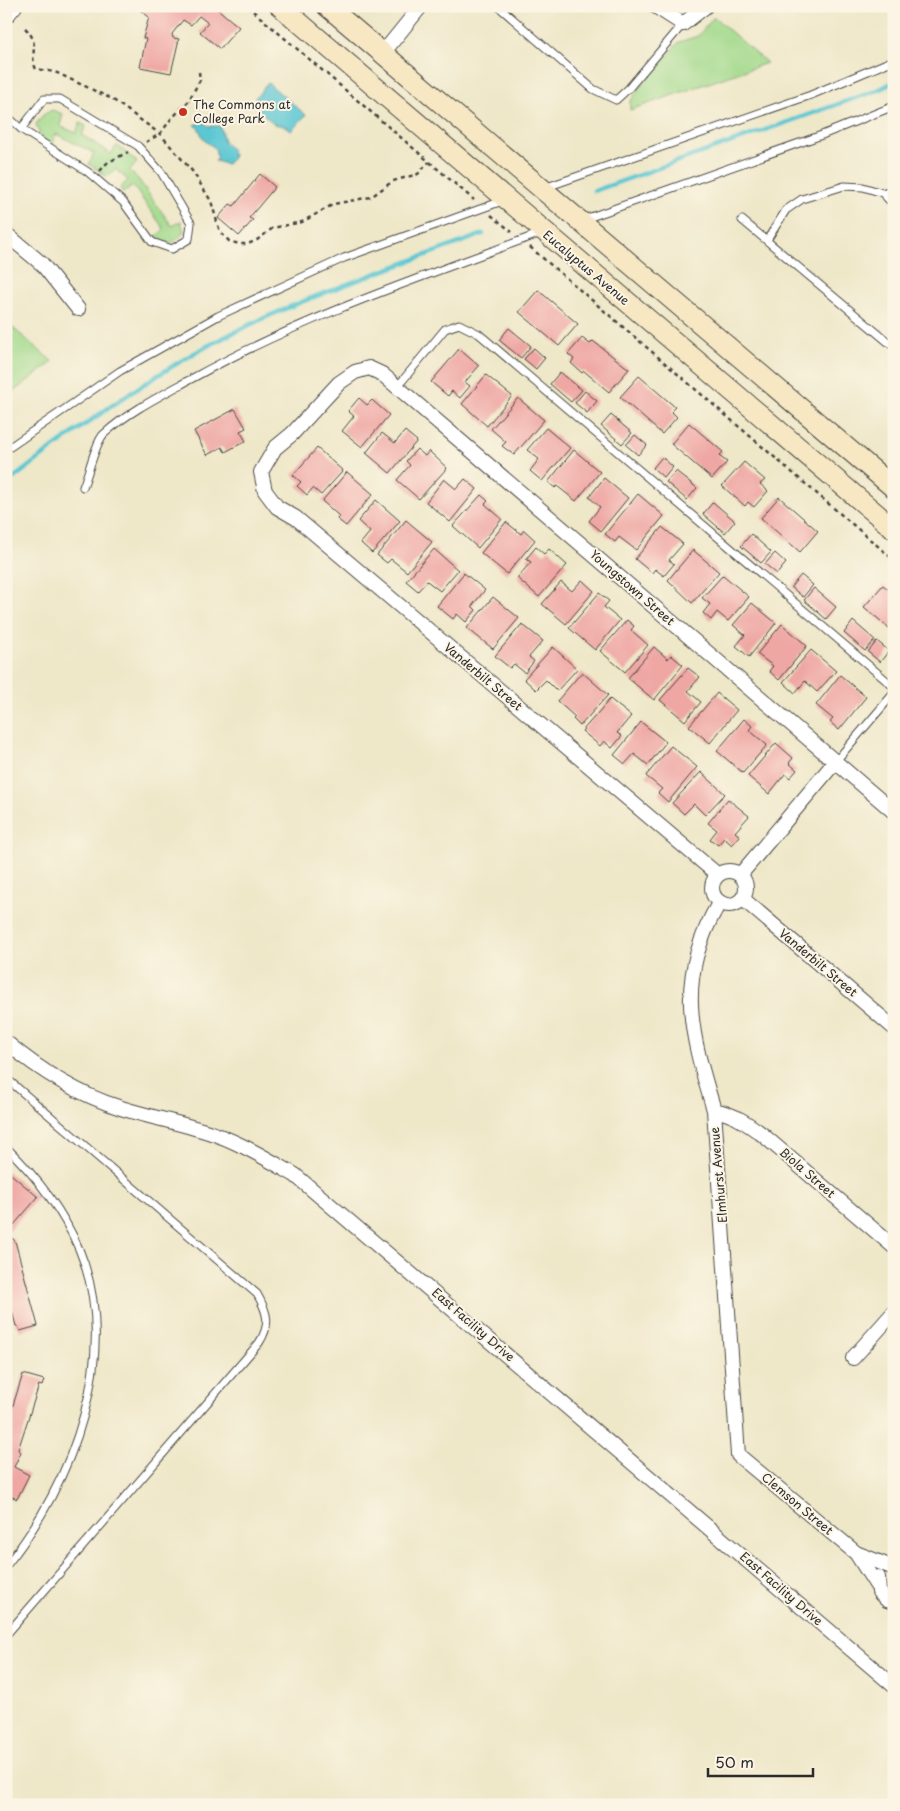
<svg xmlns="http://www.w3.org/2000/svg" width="900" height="1811" viewBox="0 0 900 1811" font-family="'Playpen Sans',sans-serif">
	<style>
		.green { fill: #a1d98b; stroke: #66825b }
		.water { fill: #5bc7d3; stroke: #43797f }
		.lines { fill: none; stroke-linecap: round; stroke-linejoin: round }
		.stream { stroke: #5bc7d3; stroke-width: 4.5 }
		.building { fill: #efa7a4 }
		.lane-casing { stroke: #484743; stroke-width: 9 }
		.street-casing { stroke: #484743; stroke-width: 16 }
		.secondary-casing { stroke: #484743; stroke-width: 22 }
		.path { stroke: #484743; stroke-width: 2.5; stroke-dasharray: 4 4; stroke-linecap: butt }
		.lane { stroke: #fff; stroke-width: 7 }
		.street { stroke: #fff; stroke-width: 14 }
		.secondary { stroke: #f7e8c3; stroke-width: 20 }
		.poi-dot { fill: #c8321e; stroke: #fcf5e5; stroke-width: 2 }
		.labels { text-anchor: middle; stroke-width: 4; stroke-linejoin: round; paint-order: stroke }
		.poi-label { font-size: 12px; fill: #2b2b2b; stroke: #fcf5e5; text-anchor: start }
		.street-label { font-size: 12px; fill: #2b2b2b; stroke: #fcf5e5 }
	</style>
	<rect width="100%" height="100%" fill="#fcf5e5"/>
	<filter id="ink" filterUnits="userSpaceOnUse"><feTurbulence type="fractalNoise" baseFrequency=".02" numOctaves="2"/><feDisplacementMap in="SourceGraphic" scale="10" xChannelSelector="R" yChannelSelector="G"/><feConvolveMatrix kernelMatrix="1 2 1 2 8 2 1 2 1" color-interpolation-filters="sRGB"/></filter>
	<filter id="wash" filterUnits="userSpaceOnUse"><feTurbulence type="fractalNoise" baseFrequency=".0096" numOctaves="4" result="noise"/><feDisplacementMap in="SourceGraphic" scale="20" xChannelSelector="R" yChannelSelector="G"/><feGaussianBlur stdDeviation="1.12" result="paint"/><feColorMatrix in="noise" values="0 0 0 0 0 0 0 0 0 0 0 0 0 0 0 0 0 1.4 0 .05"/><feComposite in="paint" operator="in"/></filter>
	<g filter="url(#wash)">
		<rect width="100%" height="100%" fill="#eee7c8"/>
		<path class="green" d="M714,17L767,63L630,110V102L641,86L679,42L698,36Z
			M52,110L63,114L60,126L76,133L80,123L86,126L82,135L111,154L117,145L137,162L130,171L138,179L172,226L181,221L184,232C175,243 168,247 155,238L164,229L133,186L123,193L120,188L128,180L115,169L107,177L89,164L94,153L56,134L52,145L41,138L36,124L43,115Z
			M6,322L53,362L6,397Z"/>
		<path class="water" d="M268,83L306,115L291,131L285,126L274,124L259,110L260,102L255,98Z
			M203,121L208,126H220L224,142C230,147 233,150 233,158L227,164L215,161L217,158L215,148L204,140L198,127L195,125Z"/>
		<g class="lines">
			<path class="stream" d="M594,191L878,90L894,82
				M6,484C66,437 127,392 193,354C284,302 386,271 483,234"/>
		</g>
		<g id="blocks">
			<path class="building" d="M142,6H214L239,27L220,49L200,32L208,23L199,16L191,25L183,20L172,34L173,38L179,39L171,73L140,67L146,39L143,38L149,17L139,9Z
				M260,174L275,187L249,218L253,220L239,236L218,218L230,204L234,206Z
				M538,290L578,324L559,346L519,312Z
				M509,328L531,346L521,358L499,340Z
				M582,338L590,344L593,341L629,369L609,392L584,371L582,373L571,363L574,359L568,354Z
				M534,348L545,358L536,369L524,359Z
				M459,349L479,366L465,382L470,386L460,398L452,391L448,396L431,382Z
				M560,372L582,390L571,402L550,384Z
				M486,375L512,396L487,426L462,404Z
				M639,376L675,407L671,411L677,417L662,434L620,397Z
				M585,391L597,401L587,413L575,403Z
				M359,398L367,405L372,400L389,415L362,447L342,431L354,416L348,411Z
				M518,398L544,420L514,455L502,446L506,442L491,429Z
				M235,409L246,428L240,431L246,441L225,452L222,447L207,455L194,431Z
				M611,415L632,433L622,444L601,426Z
				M689,423L723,452L719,456L727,462L712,479L671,444Z
				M546,428L570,448L542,481L530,471L539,459L527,450Z
				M405,431L417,441L390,473L366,453L382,433L395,443Z
				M635,435L647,445L638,455L626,445Z
				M317,448L343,471L321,495L313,488L307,495L297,486L301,482L293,475Z
				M417,449L425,456L429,451L447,468L419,499L397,480L410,465L406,461Z
				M574,450L600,472L576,501L557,486L555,488L548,482Z
				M662,457L673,467L664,478L653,468Z
				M744,462L765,480L760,484L768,491L754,507L748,502L745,506L722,486Z
				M676,471L697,488L687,500L666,482Z
				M347,472L373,494L346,526L337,519L339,516L322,501Z
				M604,478L628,498L601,531L589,521L600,507L589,497Z
				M444,479L456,489L465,479L477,489L450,522L426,502Z
				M638,494L664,516L636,550L619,537L615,542L605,534Z
				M481,495L488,501L485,504L502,519L478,548L453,526Z
				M779,497L818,531L800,552L761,518Z
				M376,500L400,521L372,553L361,543L370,532L358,521Z
				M713,502L735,521L725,533L703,514Z
				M406,520L432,542L407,572L391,559L387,563L377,555Z
				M506,522L521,534L524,530L535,540L507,574L481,553Z
				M662,527L683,544L669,560L674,564L664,576L655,569L652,573L635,559Z
				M751,534L771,552L761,563L741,546Z
				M536,547L544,554L549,549L567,565L539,597L517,578L531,562L526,559Z
				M434,549L458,570L440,591L427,581L418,591L406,581Z
				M693,550L719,572L692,603L668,580Z
				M775,553L786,563L777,574L765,564Z
				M464,573L485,590L472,606L476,610L466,622L457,614L453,619L437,606Z
				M723,575L749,597L728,621L717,612L711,620L703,613L710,604L702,598Z
				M801,575L813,585L803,597L791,587Z
				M582,580L594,591L566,624L542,604L561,582L572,591Z
				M883,585L894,594V632L864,607Z
				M814,588L836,607L826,619L804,600Z
				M599,593L609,601L604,607L620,620L595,650L569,628Z
				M493,597L519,618L493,649L467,628Z
				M752,603L776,623L749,657L736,646L745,635L733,625Z
				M627,620L634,626L631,630L648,645L625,672L600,651Z
				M853,621L875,640L865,651L844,633Z
				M522,624L543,641L529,657L534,661L525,673L514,664L510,668L495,656Z
				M782,624L807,646L779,680L769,671L773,666L757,654Z
				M877,641L889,651L880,662L868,652Z
				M553,647L577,669L557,691L546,680L536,690L524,679Z
				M654,647L668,659L671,655L683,665L654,700L628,678Z
				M811,650L836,671L817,692L805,681L795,693L783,682Z
				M688,668L700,677L688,691L701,702L685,721L660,700Z
				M582,672L608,695L580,726L573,719L575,717L557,701Z
				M840,675L866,697L839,730L830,722L833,719L816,705Z
				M717,693L737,710L710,743L689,726Z
				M610,699L631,716L617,733L622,736L612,748L604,741L600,746L582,731Z
				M744,719L752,726L749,730L767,745L743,773L717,751Z
				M641,722L666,742L648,765L634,754L625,764L614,755Z
				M776,743L793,758L789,763L797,770L790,778L785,774L769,794L748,776Z
				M671,746L697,767L668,802L658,793L662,789L646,776Z
				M701,772L725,794L705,815L694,804L684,814L672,803Z
				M728,799L749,816L735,832L740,836L732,845L724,838L718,845L710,839L717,830L708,823Z
				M6,1170L38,1197L6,1234Z
				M11,1237L15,1241L38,1326L20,1331L18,1326H16L6,1290V1243Z
				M23,1374L44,1380L42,1386L39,1385L18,1450L21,1452L14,1467L29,1475L17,1499L6,1494V1427Z"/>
		</g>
	</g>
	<g filter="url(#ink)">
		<use href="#blocks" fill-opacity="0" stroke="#484743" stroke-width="1"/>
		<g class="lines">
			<g class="lane-casing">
				<path id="lane" d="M498,6L593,89L616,100L629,88L683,24
					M6,115L21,129L88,172L123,202L152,242L172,249L189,239L191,223L161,172L138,146L60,99H44L21,129
					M544,188L811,95L894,60
					M582,220L822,135L894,106
					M742,220L894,347
					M767,240L786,210L802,199L844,186L863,187L889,195
					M398,386L445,329L459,324L479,334L894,687
					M6,447H10L120,371L218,316L344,258L505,200
					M83,487C88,475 96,441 104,434C128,412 162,395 191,379C302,317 422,277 541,233
					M835,762L894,693
					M6,1078L257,1294C268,1313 271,1324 259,1343L6,1635
					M6,1147C37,1177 62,1209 79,1249C122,1353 73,1483 6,1566"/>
			</g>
			<g class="street-casing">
				<path id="street" d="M655,6L683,24L706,6
					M6,17L15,6
					M383,53L421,6
					M889,195L894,200
					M6,234L42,264L78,309
					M712 888a17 17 0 1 1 34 0a17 17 0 1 1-34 0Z
					M718,875L296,518L277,507L265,491L261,472L275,448L292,434L339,383L355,372L369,368L382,374L894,812
					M740,875L835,762
					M743,899L894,1028
					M719,903C675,979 690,1031 714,1110L738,1455L856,1553
					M6,1042C39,1070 80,1095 121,1108C153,1118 186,1124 217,1135C244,1145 269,1160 295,1175L894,1686
					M714,1110C734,1114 747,1123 763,1135L894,1247
					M853,1358L894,1312
					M878,1577L879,1592L887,1600L894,1602
					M877,1586L856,1553L889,1566"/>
			</g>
			<g class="secondary-casing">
				<path id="secondary" d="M280,6L894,529
					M327,6L894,488"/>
			</g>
			<path class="path" d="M247,6L474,200
				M25,28C42,44 28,54 36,69L55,72L112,99L160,134L193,172L211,201L220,232L229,241L239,244H248L257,240L273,228L302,222L334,204L371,197L393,181L418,174L429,162
				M146,142L160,134L171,119L188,102L200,80L199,72
				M100,171L107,163L128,152
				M491,215L512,232
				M530,247L894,560"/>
			<use href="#lane" class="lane"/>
			<use href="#street" class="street"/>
			<use href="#secondary" class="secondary"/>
		</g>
	</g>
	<circle class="poi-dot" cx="183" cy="112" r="5"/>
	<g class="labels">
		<g class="poi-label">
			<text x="193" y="109">The Commons at<tspan x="193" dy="14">College Park</tspan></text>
		</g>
		<g class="street-label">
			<text transform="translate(586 268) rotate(40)" y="4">Eucalyptus Avenue</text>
			<text transform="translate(632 588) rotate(41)" y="4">Youngstown Street</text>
			<text transform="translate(483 677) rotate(40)" y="4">Vanderbilt Street</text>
			<text transform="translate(818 963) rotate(40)" y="4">Vanderbilt Street</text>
			<text transform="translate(807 1173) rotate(41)" y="4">Biola Street</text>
			<text transform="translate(719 1175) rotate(-95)" y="4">Elmhurst Avenue</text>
			<text transform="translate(473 1325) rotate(41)" y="4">East Facility Drive</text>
			<text transform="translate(797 1504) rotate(40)" y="4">Clemson Street</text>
			<text transform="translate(781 1589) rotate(41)" y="4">East Facility Drive</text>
		</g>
	</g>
	<rect width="900" height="1811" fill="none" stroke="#fcf5e5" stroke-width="25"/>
	<path d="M708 1768v8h105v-8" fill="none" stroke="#2b2b2b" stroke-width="2.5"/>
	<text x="715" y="1768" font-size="15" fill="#2b2b2b" stroke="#fcf5e5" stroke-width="4" paint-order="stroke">50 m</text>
</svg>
